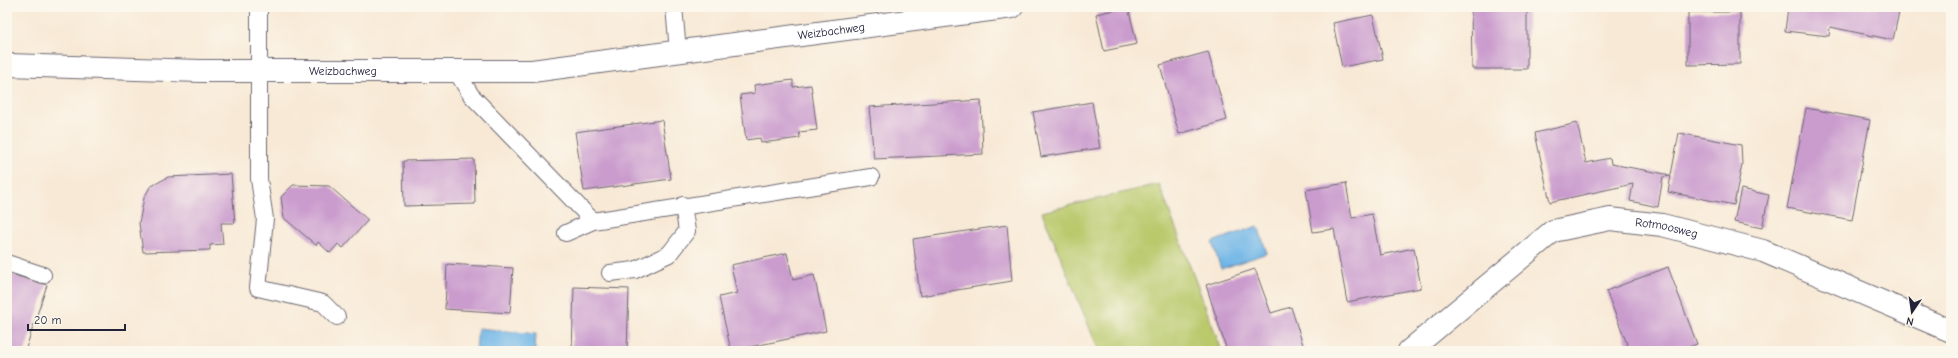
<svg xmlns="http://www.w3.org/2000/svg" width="1958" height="358" viewBox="0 0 1958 358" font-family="'Comic Neue',sans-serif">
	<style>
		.green { fill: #b9c96c; stroke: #6e7654 }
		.water { fill: #70b6e7; stroke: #496c91 }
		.building { fill: #ca9cce }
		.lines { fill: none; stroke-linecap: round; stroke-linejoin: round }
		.service-casing { stroke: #6d6871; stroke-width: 18 }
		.minor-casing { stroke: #6d6871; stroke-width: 24 }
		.service { stroke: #fff; stroke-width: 16 }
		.minor { stroke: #fff; stroke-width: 22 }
		.labels { text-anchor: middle; stroke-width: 3; stroke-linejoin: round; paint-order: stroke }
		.street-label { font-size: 12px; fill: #22223b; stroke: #fbf7ec }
	</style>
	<rect width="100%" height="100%" fill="#fbf7ec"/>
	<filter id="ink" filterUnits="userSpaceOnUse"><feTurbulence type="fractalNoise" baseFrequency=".025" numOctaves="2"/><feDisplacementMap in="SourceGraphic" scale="8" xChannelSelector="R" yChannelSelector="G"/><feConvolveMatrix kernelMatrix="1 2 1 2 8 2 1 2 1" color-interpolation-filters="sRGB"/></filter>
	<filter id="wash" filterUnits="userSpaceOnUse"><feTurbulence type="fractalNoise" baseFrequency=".012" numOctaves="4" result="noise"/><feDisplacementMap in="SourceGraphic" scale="16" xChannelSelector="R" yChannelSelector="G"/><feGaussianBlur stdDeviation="0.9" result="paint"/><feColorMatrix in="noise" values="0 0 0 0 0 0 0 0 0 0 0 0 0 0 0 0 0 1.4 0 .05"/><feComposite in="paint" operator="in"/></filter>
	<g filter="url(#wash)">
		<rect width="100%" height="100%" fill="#f8e9d6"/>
		<path class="green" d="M1159,184L1222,351H1099L1042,212Z"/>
		<path class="water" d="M1258,226L1267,253L1221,269L1212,242Z
			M478,328L536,334L535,351H476Z"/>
		<g id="blocks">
			<path class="building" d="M1128,7L1137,44L1104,51L1096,14Z
				M1471,7H1527V69H1472Z
				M1788,7H1900L1893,40L1830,27L1829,36L1785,31Z
				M1688,12H1740V64L1688,65Z
				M1373,15L1383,59L1342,67L1333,23Z
				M1208,52L1227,120L1179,134L1160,65Z
				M793,80V87L811,85L817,130L799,132L800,138L761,143L760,138L746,140L740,95L755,93L754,85Z
				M981,100L983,154L874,159L869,107Z
				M1092,102L1100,148L1041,157L1033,112Z
				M1806,108L1870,120L1852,220L1787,208Z
				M662,120L671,179L584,191L575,132Z
				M1577,123L1586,163L1610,158L1611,164L1671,175L1679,133L1741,145L1742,164L1734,205L1668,192L1671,176L1663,177L1658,207L1630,201L1633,184L1550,202L1535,133Z
				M474,159L475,204L404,206L403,161Z
				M231,174L235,223H221L223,244L210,245V250L143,252L139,223L144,198L150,187L168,177Z
				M1346,183L1352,218L1372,214L1380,255L1414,248L1421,288L1347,302L1334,229L1313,232L1306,190Z
				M293,185L329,186L368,220L343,248L338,244L330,253L318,242L316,245L284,218L281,197Z
				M1741,189L1769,195L1762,228L1734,222Z
				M1007,225L1012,281L920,296L913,239Z
				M787,253L793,280L814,275L826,331L731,351L719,297L737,293L731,265Z
				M447,264L513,268L510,313L445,309Z
				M1668,267L1697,344L1679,351H1630L1606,291Z
				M1255,269L1271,313L1291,307L1305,351H1227L1206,285Z
				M7,273L47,285L25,351H7Z
				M574,287L629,289L627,351H572Z"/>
		</g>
	</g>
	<g filter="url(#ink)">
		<use href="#blocks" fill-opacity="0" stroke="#6d6871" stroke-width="1"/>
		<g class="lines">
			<g class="service-casing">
				<path id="service" d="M259,7V179L265,219L258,288L323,303L337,317
					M674,7L678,51
					M456,71L471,95L593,221L871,177
					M566,233L593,221
					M7,263L43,275
					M610,273L635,270L669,254L687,231L683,205"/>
			</g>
			<g class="minor-casing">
				<g id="minor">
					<path id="s1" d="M7,65L201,71H532L1012,7"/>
					<path id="s2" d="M1409,351L1553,231L1610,219L1662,225L1763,251L1951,331"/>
				</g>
			</g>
			<use href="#service" class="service"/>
			<use href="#minor" class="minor"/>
		</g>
	</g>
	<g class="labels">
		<g class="street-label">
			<text dy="4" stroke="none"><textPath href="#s1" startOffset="827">Weizbachweg</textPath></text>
			<text dy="4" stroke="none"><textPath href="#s1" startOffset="336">Weizbachweg</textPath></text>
			<text dy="4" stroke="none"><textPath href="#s2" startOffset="303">Rotmoosweg</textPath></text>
		</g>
	</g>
	<rect width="1958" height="358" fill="none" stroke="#fbf7ec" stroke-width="24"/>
	<g transform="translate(1912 312) rotate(193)" stroke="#fbf7ec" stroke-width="3" paint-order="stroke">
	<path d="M0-3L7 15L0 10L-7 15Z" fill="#22223b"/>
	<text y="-6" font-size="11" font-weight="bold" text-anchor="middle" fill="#22223b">N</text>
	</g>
	<path d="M28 324v6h97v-6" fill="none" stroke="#22223b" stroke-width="2"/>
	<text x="34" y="324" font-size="12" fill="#22223b" stroke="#fbf7ec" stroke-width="3" paint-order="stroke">20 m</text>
</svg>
